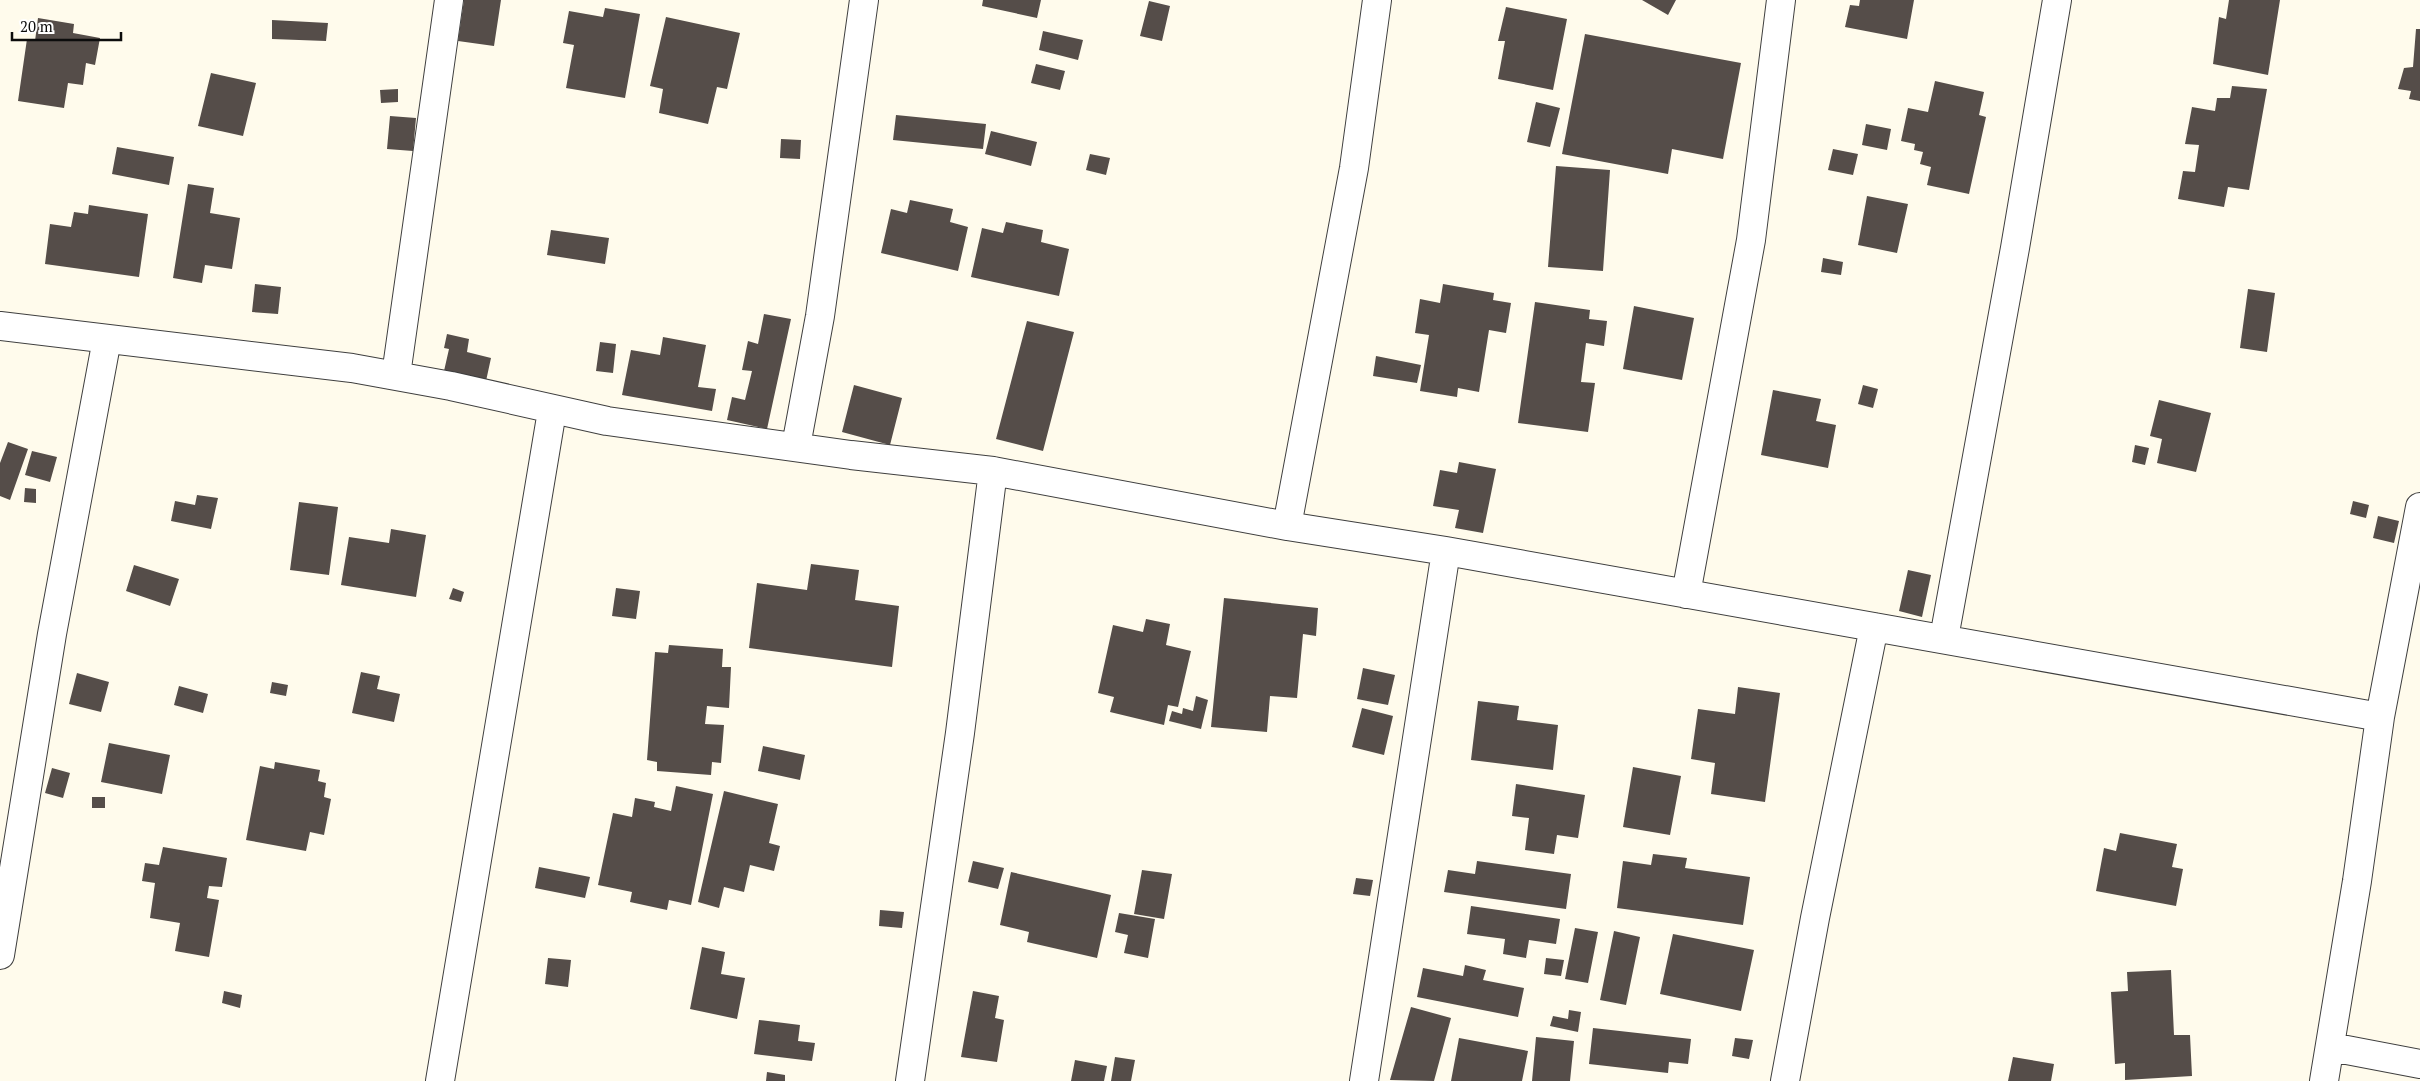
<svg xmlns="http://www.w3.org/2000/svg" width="2420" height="1081" viewBox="0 0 2420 1081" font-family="'PT Serif',serif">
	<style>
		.building { fill: #554d49 }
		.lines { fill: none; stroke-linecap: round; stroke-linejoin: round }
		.minor-casing { stroke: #3f3f3f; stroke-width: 30 }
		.minor { stroke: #fff; stroke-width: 28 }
	</style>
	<rect width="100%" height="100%" fill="#fffbec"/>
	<path class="building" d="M464,0H501L494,46L458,41Z
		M983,0H1041L1037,18L982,6Z
		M1642,0H1676L1668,15Z
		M1860,0H1914L1907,39L1845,27L1850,5L1859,6Z
		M2229,0H2280L2268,75L2213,64L2219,17L2226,19Z
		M1149,1L1170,6L1162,41L1140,36Z
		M1506,7L1567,19L1553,90L1498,79L1505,41H1498Z
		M605,8L640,14L625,98L566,88L574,45L563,43L569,11L603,17Z
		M666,17L740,33L727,89L717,87L708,124L659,113L663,89L650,86Z
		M38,18L74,24L73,33L100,38L95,65L86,63L83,85L68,83L64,108L18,101L27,39L35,41Z
		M272,20L328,23L326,41L272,39Z
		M2416,29H2420V101L2409,99L2411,91L2398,89L2404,68L2413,67Z
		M1043,31L1083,40L1078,60L1039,50Z
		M1585,34L1741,63L1723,159L1672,149L1668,174L1562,154Z
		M1036,64L1065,71L1060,90L1031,83Z
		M211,73L256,83L243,136L198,126Z
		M1935,81L1984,92L1979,115L1986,117L1969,194L1927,185L1931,167L1920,164L1923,152L1914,150L1915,144L1901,141L1908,108L1928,112Z
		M2232,86L2267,89L2249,190L2228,187L2224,207L2178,199L2183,171L2195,172L2199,145L2185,144L2192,107L2215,111L2217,98H2230Z
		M398,89V102L381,103L380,90Z
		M1536,102L1560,108L1550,147L1527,142Z
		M896,115L986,124L983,149L893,140Z
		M390,116L416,118L413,151L387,149Z
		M1866,124L1891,129L1887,150L1862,145Z
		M991,131L1037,142L1031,166L985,154Z
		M781,139L801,140L800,159L780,158Z
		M117,147L174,157L169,185L112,174Z
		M1833,149L1858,154L1853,175L1828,170Z
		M1090,154L1110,158L1106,175L1086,170Z
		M1556,166L1610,170L1603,271L1548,267Z
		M188,184L214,188L210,213L240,218L232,269L205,265L202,283L173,278Z
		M1867,196L1908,204L1897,253L1858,245Z
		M910,200L953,209L950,222L968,227L958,271L881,253L891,209L907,213Z
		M89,205L148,214L139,277L45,264L50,224L71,227L74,212L88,214Z
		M1006,222L1043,230L1041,242L1069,249L1059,296L971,277L982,228L1003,233Z
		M551,230L609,238L605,264L547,255Z
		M1823,258L1843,262L1841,275L1821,272Z
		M255,284L281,287L278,314L252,312Z
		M1443,284L1494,293L1493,300L1511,303L1506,333L1489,330L1479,392L1458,388L1457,397L1420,391L1429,335L1415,333L1420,299L1440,303Z
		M2248,289L2275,293L2267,352L2240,348Z
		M1535,302L1590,310L1589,319L1607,321L1604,346L1586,343L1581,382L1595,383L1588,432L1518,423Z
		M1634,306L1694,318L1682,380L1623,369Z
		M764,314L791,319L767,429L727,420L732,397L745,400L752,371L742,370L748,341L758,344Z
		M1027,321L1074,332L1043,451L996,439Z
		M447,334L469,339L467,352L491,358L486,381L444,371L449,349L444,348Z
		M663,337L706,345L698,387L716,389L712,411L622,395L631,350L660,355Z
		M600,342L616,344L613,373L596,371Z
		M1376,356L1421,365L1417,383L1373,376Z
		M854,385L902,398L890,445L842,432Z
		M1863,385L1878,389L1873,408L1858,404Z
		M1773,390L1821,399L1816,421L1836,425L1828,468L1761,455Z
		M2159,400L2211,413L2196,472L2157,463L2162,439L2150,436Z
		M8,442L28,449L10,500L0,496V463Z
		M2135,445L2149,448L2145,465L2132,462Z
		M32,451L57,457L50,482L25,475Z
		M1459,462L1496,469L1483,533L1455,528L1459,510L1433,506L1440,470L1457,473Z
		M25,488L36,489V503L24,502Z
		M197,495L218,498L211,529L171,521L175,501L195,505Z
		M2353,501L2369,505L2366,518L2350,514Z
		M299,502L338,507L329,575L290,570Z
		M2378,516L2399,521L2394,543L2373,538Z
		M391,529L426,535L416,597L341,585L349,537L389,543Z
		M811,564L859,570L855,600L899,606L892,667L749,648L757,583L807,590Z
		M134,565L179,579L170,606L126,591Z
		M1908,570L1931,575L1922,617L1899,611Z
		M453,588L464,592L461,602L449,599Z
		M616,588L640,591L636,619L612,616Z
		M1224,598L1318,608L1316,636L1303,634L1297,698L1270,696L1267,732L1211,727Z
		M1146,619L1170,624L1166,645L1191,651L1178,707L1168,705L1164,725L1110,712L1114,697L1098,693L1113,625L1143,632Z
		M669,645L723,649L722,667H731L729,708L707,706L705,724L724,725L721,763L712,762L711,775L657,771V762L647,760L655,652L668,653Z
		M1363,668L1395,675L1388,705L1357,699Z
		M361,672L380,676L377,689L400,694L394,722L352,713Z
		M77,673L109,682L101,712L69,704Z
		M272,682L288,685L286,696L270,693Z
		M179,686L208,694L203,713L174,705Z
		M1738,687L1780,693L1765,802L1711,794L1715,763L1691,759L1698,709L1735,714Z
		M1196,696L1208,700L1201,729L1169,721L1172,711L1182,714L1183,708L1193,711Z
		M1478,701L1519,706L1517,720L1558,725L1553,770L1471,760Z
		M1362,708L1393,716L1384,755L1352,747Z
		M109,743L170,755L162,794L101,782Z
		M763,746L805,755L800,780L758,771Z
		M275,762L320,770L318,781L326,783L324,797L331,799L324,835L310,832L306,851L246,840L260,766L274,769Z
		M1633,767L1681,776L1670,835L1623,827Z
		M52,768L70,773L63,798L45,793Z
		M1516,784L1585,795L1578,838L1557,835L1554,854L1525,850L1529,818L1512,816Z
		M676,786L713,794L691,905L669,900L667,910L630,902L632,892L598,885L613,813L632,817L635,798L655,802L654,807L671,811Z
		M724,791L778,804L769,843L780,846L774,871L750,865L744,892L724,887L719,908L698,902Z
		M92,797H105V808H92Z
		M2120,833L2177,844L2172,867L2183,869L2176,906L2096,891L2104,848L2116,851Z
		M163,847L227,858L222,887L209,886L207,898L219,900L209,957L175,951L180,923L150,918L155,883L142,881L145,863L159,865Z
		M1653,854L1687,858L1685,868L1750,877L1743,925L1617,908L1623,861L1651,865Z
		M973,861L1004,868L998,889L968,882Z
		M1477,861L1571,874L1566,909L1444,892L1448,870L1475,874Z
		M539,867L590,877L585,898L535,888Z
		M1142,870L1172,874L1164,919L1134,914Z
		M1011,872L1111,895L1097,958L1027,942L1029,932L1000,925Z
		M1356,878L1373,880L1370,896L1353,894Z
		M1471,906L1560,919L1556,944L1529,940L1526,958L1503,954L1505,939L1467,934Z
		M880,910L904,912L902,928L879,926Z
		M1119,913L1155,919L1148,958L1124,953L1128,935L1115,932Z
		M1575,928L1598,932L1588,983L1565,979Z
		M1614,931L1640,937L1626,1005L1600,1000Z
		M1673,934L1754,950L1741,1011L1660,994Z
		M702,947L725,952L721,974L745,978L737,1019L690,1009Z
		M548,958L571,960L568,987L545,984Z
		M1546,958L1564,960L1561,976L1544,974Z
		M1465,965L1486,970L1483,980L1524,988L1518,1017L1417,997L1423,968L1463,976Z
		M2171,970L2174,1035H2190L2192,1076L2125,1080V1063L2115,1064L2111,992L2128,991L2127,972Z
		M224,991L242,995L240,1008L222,1003Z
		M973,991L999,996L995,1018L1004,1020L997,1062L961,1057Z
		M1411,1007L1451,1018L1434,1081L1390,1080Z
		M1569,1010L1581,1012L1578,1032L1550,1026L1553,1016L1568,1019Z
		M759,1020L800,1025L798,1041L815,1043L812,1061L754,1054Z
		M1593,1028L1691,1039L1688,1064L1669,1062L1668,1073L1589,1064Z
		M1536,1037L1574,1041L1570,1081H1532Z
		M1459,1038L1528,1051L1522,1081H1451Z
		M1735,1038L1753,1040L1749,1059L1732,1056Z
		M1115,1057L1135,1060L1131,1081H1111Z
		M2013,1057L2054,1064L2051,1081H2008Z
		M1075,1060L1107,1066L1104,1081H1071Z
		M767,1072L785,1075V1081H766Z"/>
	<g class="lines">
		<g class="minor-casing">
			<path id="minor" d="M0,326L352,368L451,386L607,421L851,455L993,471L1287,526L1446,551L2380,717
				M396,375L449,0
				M796,446L820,316L864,0
				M1287,526L1354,168L1377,0
				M1686,594L1751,240L1781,0
				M1944,638L2015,248L2057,0
				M0,955L52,634L107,339
				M2331,1047L2420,1064
				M440,1081L552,411
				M910,1081L960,733L993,471
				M1364,1081L1446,551
				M1785,1081L1815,918L1874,627
				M2324,1081L2357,881L2380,717L2420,507"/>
		</g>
		<use href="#minor" class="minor"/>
	</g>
	<path d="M12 32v8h109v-8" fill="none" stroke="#0c0c0c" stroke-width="2.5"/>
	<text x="20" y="32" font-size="15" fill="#0c0c0c" stroke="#ffffff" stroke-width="4" paint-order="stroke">20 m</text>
</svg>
